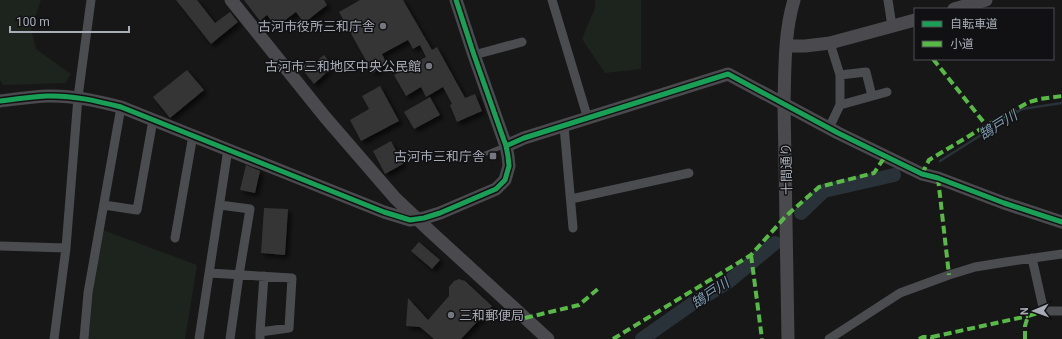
<svg xmlns="http://www.w3.org/2000/svg" width="1062" height="339" viewBox="0 0 1062 339" font-family="Roboto,'Noto Sans JP',sans-serif">
	<style>
		.green { fill: #1d241e }
		.lines { fill: none; stroke-linecap: round; stroke-linejoin: round }
		.stream { stroke: #2a3239; stroke-width: 2.5 }
		.river { stroke: #2a3239; stroke-width: 14 }
		.building { fill: #353536; filter: url(#shadow) }
		.lane { stroke: #4b4c50; stroke-width: 4.5 }
		.street { stroke: #4b4c50; stroke-width: 9 }
		.secondary { stroke: #4a4a4e; stroke-width: 13 }
		.quiet { stroke: #58b947; stroke-width: 4; stroke-dasharray: 8 4; stroke-linecap: butt }
		.cycleway-casing { stroke: #111113; stroke-width: 8 }
		.cycleway { stroke: #1a9f57; stroke-width: 5 }
		.poi-dot { fill: #757880; stroke: #111113; stroke-width: 1.5 }
		.labels { text-anchor: middle; stroke-width: 3; stroke-linejoin: round; paint-order: stroke }
		.poi-label { font-size: 13px; fill: #a8adb8; stroke: #111113; text-anchor: end }
		.street-label { font-size: 13px; fill: #a8adb8; stroke: #111113 }
		.water-label { font-size: 14px; font-style: italic; fill: #7f9bb3; stroke: #111113 }
	</style>
	<defs>
		<filter id="shadow"><feDropShadow dx="3.5" dy="3.5" stdDeviation="2" flood-color="#0009"/></filter>
	</defs>
	<rect width="100%" height="100%" fill="#171717"/>
	<path class="green" d="M0,0H41L31,29L36,49L71,74L65,83L3,85L0,80Z
		M595,0H641V69L605,73L582,39L595,8Z
		M95,227L197,265L185,339H89Z"/>
	<g class="lines">
		<path class="stream" d="M940,161L1022,109L1062,103"/>
		<path class="river" d="M801,213L824,191L894,175
			M642,339L689,306L728,282L775,243"/>
	</g>
	<path class="building" d="M176,0H197L215,23L230,12L238,22L211,44Z
		M244,0H324L327,5L304,23L296,12L276,27L267,15L260,21Z
		M360,0H403L432,50L437,47L465,98L475,94L482,111L457,122L450,105L452,104L443,87L426,97L421,87L406,96L394,75L426,57L420,45L413,49L408,40L382,54L387,64L373,73L339,12Z
		M324,55L332,65L326,70L327,72L314,84L301,68L309,61L312,65Z
		M187,70L204,90L170,118L153,97Z
		M380,86L399,121L361,141L350,120L369,109L362,96Z
		M430,97L440,115L414,129L404,112Z
		M391,141L403,164L385,174L373,151Z
		M246,165L260,171L255,193L240,190Z
		M264,208L288,209L285,255L261,253Z
		M419,242L440,260L432,269L411,251Z
		M459,279L465,281L492,306L461,339H434L420,327L406,326L408,298L428,320L449,296V287L454,281Z"/>
	<g class="lines">
		<path class="lane" d="M482,155L504,146"/>
		<path class="street" d="M552,0L588,119
			M888,0L892,26
			M474,55L522,42
			M840,75L866,72L872,96
			M840,105L887,92
			M564,126L573,228
			M829,128L840,105V75L830,43
			M571,199L689,173
			M104,205L137,210L153,120
			M220,205L250,209L239,275L230,339
			M175,238L193,135
			M0,246L66,248
			M1032,258L1043,307L1045,311H1062
			M209,273L292,278L289,328L260,332V339
			M260,332L264,276
			M54,339L66,248L78,97L91,0
			M84,339L88,293L121,107
			M199,339L228,149
			M829,339L900,293L949,275L975,267L1006,262L1062,254"/>
		<path class="secondary" d="M231,0L325,117L395,198L431,232L548,339
			M954,9L986,0
			M786,46H805L830,43L915,20
			M0,101C16,99 31,97 47,96C72,95 97,101 121,107L384,212L410,220L424,218L440,213L496,189L505,180L509,166L508,156L506,146L474,55L456,0
			M506,146L524,138L728,74L838,133L922,174L938,178L1004,203L1062,222
			M788,339L784,104C785,69 784,33 794,0"/>
		<path class="quiet" d="M933,59L986,125
			M922,174L929,160L984,127L1029,102L1040,99L1062,96
			M938,178L949,275
			M751,255L762,339
			M525,318L579,305L599,288
			M932,337L1028,316
			M613,339L751,255L786,216L819,187L874,173L886,155
			M919,339L923,337H932V339
			M1025,339V326L1028,316L1045,311"/>
		<g class="cycleway-casing">
			<path id="cycleway" d="M0,101C16,99 31,97 47,96C72,95 97,101 121,107L384,212L410,220L424,218L440,213L496,189L505,180L509,166L508,156L506,146L474,55L456,0
				M506,146L524,138L728,74L838,133L922,174L938,178L1004,203L1062,222"/>
		</g>
		<use href="#cycleway" class="cycleway"/>
	</g>
	<g class="poi-dot">
		<circle cx="383" cy="26" r="4"/>
		<circle cx="429" cy="66" r="4"/>
		<rect x="489" y="152" width="8" height="8" rx="2"/>
		<circle cx="451" cy="315" r="4"/>
	</g>
	<g class="labels">
		<g class="poi-label">
			<text x="375" y="31">古河市役所三和庁舎</text>
			<text x="421" y="71">古河市三和地区中央公民館</text>
			<text x="485" y="161">古河市三和庁舎</text>
			<text x="459" y="320" text-anchor="start">三和郵便局</text>
		</g>
		<g class="street-label">
			<text transform="translate(786 169) rotate(-91)" y="5">十間通り</text>
		</g>
		<g class="water-label">
			<text transform="translate(998 125) rotate(-32)" y="5">鵠戸川</text>
			<text transform="translate(710 293) rotate(-34)" y="5">鵠戸川</text>
		</g>
	</g>
	<rect x="914" y="8" width="140" height="52" fill="#111113" stroke="#4d4f55"/>
	<rect x="922" y="21" width="20" height="6" fill="#1a9f57" stroke="#4d4f55"/>
	<text x="950" y="28" font-size="12" fill="#a8adb8">自転車道</text>
	<rect x="922" y="41" width="20" height="6" fill="#58b947" stroke="#4d4f55"/>
	<text x="950" y="48" font-size="12" fill="#a8adb8">小道</text>
	<g transform="translate(1034 311) rotate(268)" stroke="#111113" stroke-width="3" paint-order="stroke">
	<path d="M0-3L7 15L0 10L-7 15Z" fill="#a8adb8"/>
	<text y="-6" font-size="11" font-weight="bold" text-anchor="middle" fill="#a8adb8">N</text>
	</g>
	<path d="M10 26v6h119v-6" fill="none" stroke="#a8adb8" stroke-width="2"/>
	<text x="16" y="26" font-size="12" fill="#a8adb8" stroke="#111113" stroke-width="3" paint-order="stroke">100 m</text>
</svg>
